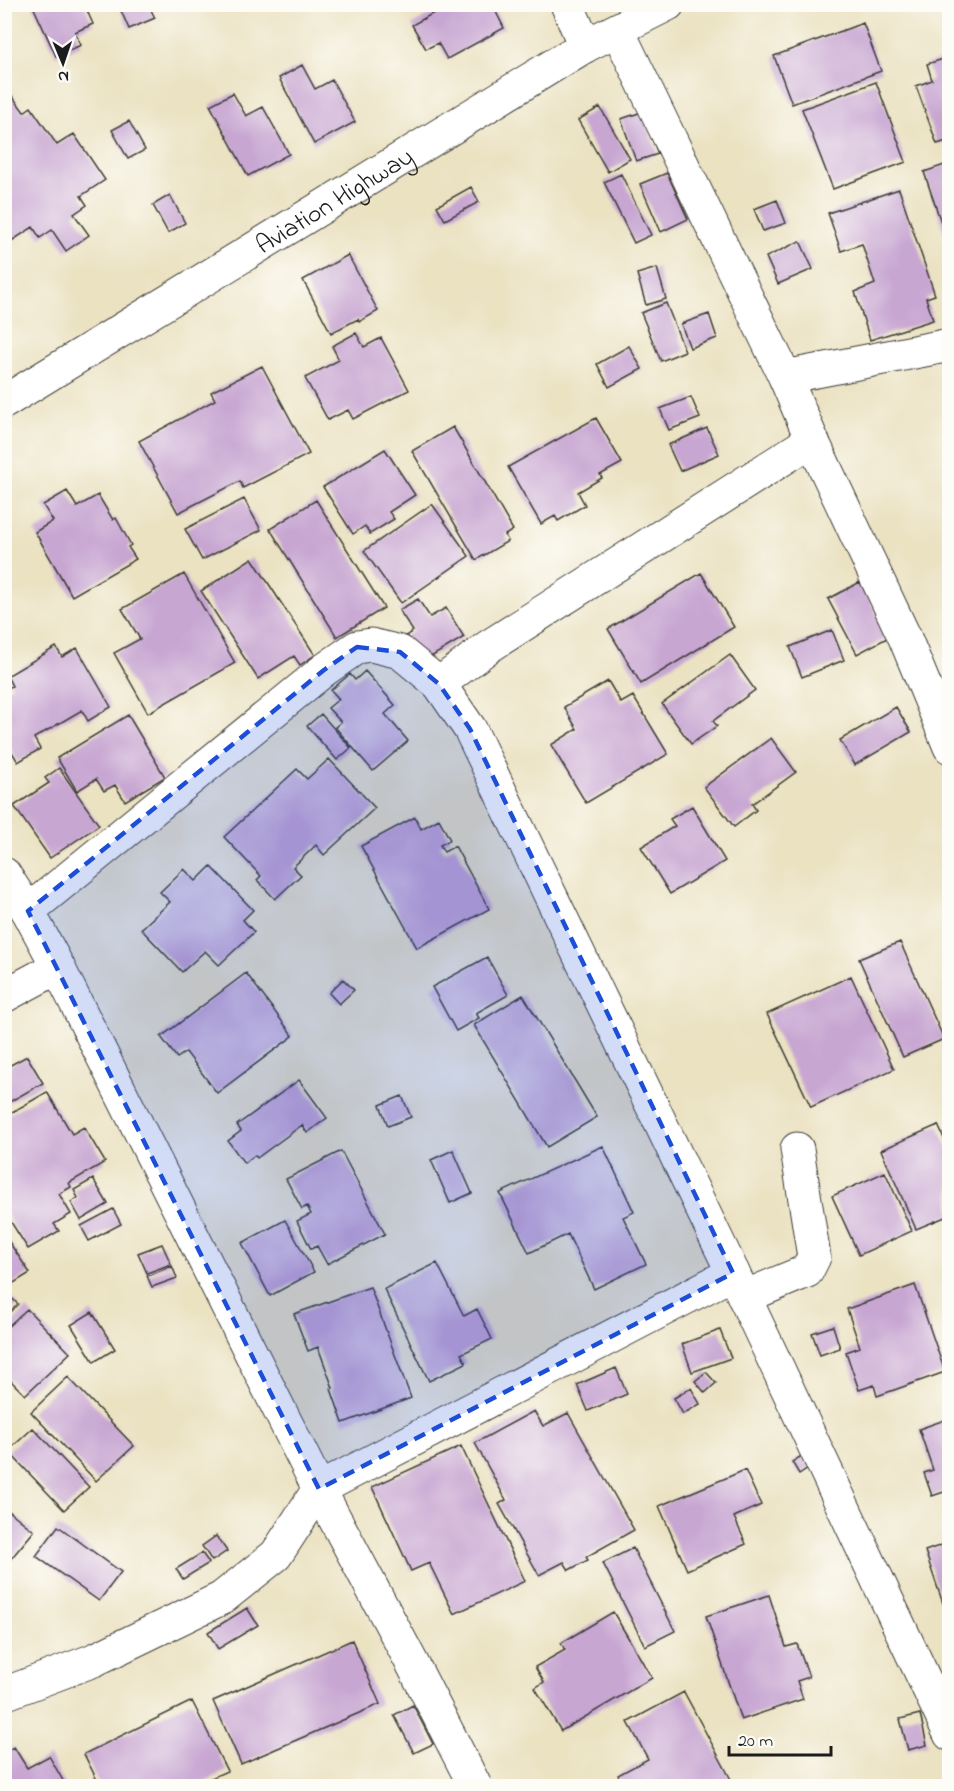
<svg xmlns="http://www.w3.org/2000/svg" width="954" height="1791" viewBox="0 0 954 1791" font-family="'Indie Flower',sans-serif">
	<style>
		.building { fill: #c7a6d2 }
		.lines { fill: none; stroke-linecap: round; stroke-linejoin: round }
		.minor-casing { stroke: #3b3a35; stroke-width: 35 }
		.minor { stroke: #fff; stroke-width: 33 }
		.marked { fill: #1d4ed8; fill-opacity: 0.2; stroke: #1d4ed8; stroke-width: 4.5; stroke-dasharray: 12 8; stroke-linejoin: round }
		.labels { text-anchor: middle; stroke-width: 4.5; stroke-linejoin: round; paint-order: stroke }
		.street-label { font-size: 26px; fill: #1c1c1c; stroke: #fdfcf7 }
	</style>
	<rect width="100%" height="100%" fill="#fdfcf7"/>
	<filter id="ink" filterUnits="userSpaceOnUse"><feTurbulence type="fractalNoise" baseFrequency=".0167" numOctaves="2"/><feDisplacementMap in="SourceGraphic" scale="12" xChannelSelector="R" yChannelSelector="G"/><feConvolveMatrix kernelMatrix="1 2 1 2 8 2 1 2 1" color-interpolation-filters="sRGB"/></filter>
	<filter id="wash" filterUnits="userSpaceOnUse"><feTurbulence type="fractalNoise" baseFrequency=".008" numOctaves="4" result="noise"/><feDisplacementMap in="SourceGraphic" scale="24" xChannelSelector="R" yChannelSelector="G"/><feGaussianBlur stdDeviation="1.35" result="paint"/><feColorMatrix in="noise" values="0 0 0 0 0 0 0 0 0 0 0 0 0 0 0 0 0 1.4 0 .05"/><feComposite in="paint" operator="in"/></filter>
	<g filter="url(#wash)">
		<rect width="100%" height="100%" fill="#ebe2c2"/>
		<g id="blocks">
			<path class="building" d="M32,4H84L93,24L75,32L81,45L56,56Z
				M118,4H148L155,18L129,29Z
				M450,4H492L504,28L447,59L438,43L426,49L412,25Z
				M863,23L881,71L792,104L774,56Z
				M950,57V140L937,144L916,86L932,80L927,64Z
				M302,65L315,89L332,80L355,122L314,144L279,78Z
				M876,82L906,162L833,189L802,109Z
				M4,85L24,112L31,107L57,145L74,134L105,180L81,196L87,205L74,214L89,235L66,251L52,230L40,238L33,227L10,242L4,234Z
				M233,93L246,116L263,107L289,154L248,176L210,105Z
				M600,107L630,159L608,172L578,120Z
				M642,112L658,154L636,161L621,119Z
				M129,121L145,150L128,159L112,130Z
				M950,163V245L949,246L924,172Z
				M667,173L688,219L661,232L640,184Z
				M621,174L651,235L634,243L604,182Z
				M471,187L479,202L445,220L437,206Z
				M899,189L935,295L926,298L933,320L870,340L855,292L875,284L862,244L841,251L828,213Z
				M170,195L185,223L168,233L153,205Z
				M777,200L786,223L763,231L754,209Z
				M800,241L813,269L778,284L766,257Z
				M348,255L378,311L359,322L358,319L331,333L303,280Z
				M657,268L666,299L646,305L637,274Z
				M666,303L685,351L661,361L641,313Z
				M709,314L717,338L690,348L681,324Z
				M356,333L364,347L381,338L409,390L353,419L348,410L328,420L305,378L339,360L332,346Z
				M629,346L642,369L609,387L597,364Z
				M262,366L309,454L243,488L240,481L178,513L139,441L215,400L211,392Z
				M691,397L700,418L669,430L660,409Z
				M596,418L622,463L600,475L602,478L578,492L585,505L558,521L555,516L541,524L508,467Z
				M453,427L513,530L505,535L508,541L476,560L412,451Z
				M707,428L719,454L680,471L668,445Z
				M385,449L415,495L389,512L394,519L370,534L365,526L353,534L323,487Z
				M67,491L77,507L98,495L113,520L116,518L131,545L128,547L136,559L72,596L35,532L53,521L43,505Z
				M244,499L261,530L202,560L185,529Z
				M316,500L384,608L337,637L270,529Z
				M432,504L469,556L401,603L364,551Z
				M252,558L315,655L300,665L294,656L258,679L201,591Z
				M701,573L734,627L641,684L608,629Z
				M184,574L235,663L148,713L114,653L140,639L122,609Z
				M860,582L889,637L857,654L828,599Z
				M418,599L430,617L446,608L464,637L421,663L404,637L413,631L399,610Z
				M832,630L844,660L802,677L790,647Z
				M56,647L62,657L77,648L111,707L88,721L82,710L34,738L40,749L18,762L4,739V690L12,686L7,676Z
				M730,655L755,690L713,721L717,726L691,744L662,704Z
				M365,671L395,705L385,714L408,741L373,771L335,727L341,722L328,708L339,699L331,690L350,674L355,680Z
				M608,681L621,703L633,696L668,754L586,803L551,745L577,729L564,707Z
				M896,707L911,732L855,765L840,740Z
				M321,714L351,748L337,760L307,726Z
				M128,715L165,777L125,801L115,785L104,791L96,779L77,791L57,758Z
				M771,738L796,772L752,804L756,810L734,827L704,787Z
				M329,759L375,808L324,855L316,845L293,867L301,875L275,899L257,880L261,876L224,837L297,769L307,779Z
				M59,768L99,825L50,858L14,806L49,783L45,778Z
				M692,806L725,861L670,894L641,847L675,826L670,819Z
				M415,817L421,829L439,819L450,840L440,845L444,852L455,846L489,909L417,948L361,846Z
				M211,866L253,910L243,920L254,932L219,965L205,951L182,972L141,929L170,902L160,892L184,869L196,881Z
				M900,942L944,1039L903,1057L859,959Z
				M487,957L508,995L476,1013L479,1018L456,1031L432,987Z
				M246,973L293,1036L217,1093L186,1052L177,1058L161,1037Z
				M851,976L894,1069L811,1107L767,1014Z
				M343,979L354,990L339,1004L329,993Z
				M523,995L597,1117L547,1147L474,1025Z
				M27,1056L43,1083L4,1105V1063L7,1067Z
				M299,1080L327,1118L307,1133L302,1125L257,1158L255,1155L244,1163L228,1141L241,1131L237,1125Z
				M47,1092L72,1134L84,1127L105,1162L69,1183L71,1187L59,1194L71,1214L54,1224L59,1231L28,1249L4,1211V1117Z
				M402,1096L411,1117L388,1126L380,1105Z
				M938,1125L950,1152V1215L916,1229L881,1150Z
				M603,1146L634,1212L623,1217L646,1264L594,1289L568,1234L529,1253L500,1193Z
				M453,1150L472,1193L450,1203L431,1160Z
				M341,1151L385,1234L327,1264L317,1246L311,1249L297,1221L311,1214L307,1206L302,1209L286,1179Z
				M885,1172L912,1231L859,1255L832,1196Z
				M93,1179L108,1204L81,1220L71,1202L78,1198L74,1190Z
				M113,1209L121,1224L89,1241L81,1226Z
				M285,1220L314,1272L270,1296L242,1243Z
				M7,1239L30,1273L4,1289V1240Z
				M162,1244L171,1264L147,1273L138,1253Z
				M437,1263L464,1316L477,1309L492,1339L461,1354L466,1363L429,1381L384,1289Z
				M172,1266L177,1278L152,1287L147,1276Z
				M915,1285L945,1372L877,1396L874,1385L859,1390L846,1352L860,1347L847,1309Z
				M370,1287L411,1398L343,1423L331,1389L333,1388L318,1347L308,1351L294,1314Z
				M4,1291L18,1304L4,1318Z
				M27,1309L70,1353L25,1395L4,1374V1330Z
				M92,1312L115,1349L94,1362L71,1325Z
				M833,1326L840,1348L820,1355L812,1333Z
				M720,1330L731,1358L692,1372L682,1344Z
				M616,1368L627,1394L588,1411L577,1385Z
				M706,1372L716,1383L705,1393L695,1381Z
				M68,1377L134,1446L96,1481L31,1412Z
				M691,1388L700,1404L683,1414L674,1398Z
				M534,1411L543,1426L568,1413L634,1530L586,1557L588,1560L569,1570L564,1562L539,1575L499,1504L506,1500L475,1443Z
				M950,1418V1490L932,1496L924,1473L933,1470L919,1429Z
				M33,1428L89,1487L64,1510L8,1451Z
				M461,1446L525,1581L454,1614L429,1563L411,1571L372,1487Z
				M803,1455L811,1466L799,1474L792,1462Z
				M745,1470L761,1505L734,1517L746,1544L687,1570L659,1506Z
				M4,1507L34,1531L4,1567Z
				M58,1526L121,1572L99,1601L36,1556Z
				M216,1536L227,1551L212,1561L202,1546Z
				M950,1542V1621H949L925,1551Z
				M633,1548L675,1631L645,1646L603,1563Z
				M202,1553L209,1563L183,1579L176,1569Z
				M769,1595L786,1647L797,1644L809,1677L797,1681L803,1699L741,1720L706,1616Z
				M247,1608L258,1625L218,1649L208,1632Z
				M613,1612L652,1678L561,1731L535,1688L544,1682L535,1667L565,1650L561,1643Z
				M352,1640L380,1704L241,1764L213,1701Z
				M684,1692L734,1785L731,1786H624L618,1775L648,1759L628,1722Z
				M192,1701L227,1771L194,1786H100L84,1754Z
				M413,1705L433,1744L414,1753L394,1715Z
				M920,1714L927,1745L908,1750L900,1719Z
				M14,1747L27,1768L49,1756L66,1786H4V1752Z"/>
		</g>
	</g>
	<g filter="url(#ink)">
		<use href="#blocks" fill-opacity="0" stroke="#3b3a35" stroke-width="1.5"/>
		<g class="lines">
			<g class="minor-casing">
				<g id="minor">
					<path d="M567,4L585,46"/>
					<path d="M618,31L785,377L812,440L905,638L950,747"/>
					<path d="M785,377L950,345"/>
					<path id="s1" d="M4,402L585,46L668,4"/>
					<path d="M812,440L488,647L439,684L470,729L733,1273L950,1734"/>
					<path d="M4,874L28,911L58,967L319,1489L412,1663L475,1786"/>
					<path d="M28,911L324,670L357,647L371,645L400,652L439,684"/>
					<path d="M4,996L58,967"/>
					<path d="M744,1297L807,1271L814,1257L797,1149"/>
					<path d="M4,1694L94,1660L222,1598L276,1555L319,1489L733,1273"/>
				</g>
			</g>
			<use href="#minor" class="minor"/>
		</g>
	</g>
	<path class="marked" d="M357,647L400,652L439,684L470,729L733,1273L319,1489L28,911L324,670Z"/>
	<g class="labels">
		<g class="street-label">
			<text dy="9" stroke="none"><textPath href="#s1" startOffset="387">Aviation Highway</textPath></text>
		</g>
	</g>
	<rect width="954" height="1791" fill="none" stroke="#fdfcf7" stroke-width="24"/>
	<g transform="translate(63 63) rotate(178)" stroke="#fdfcf7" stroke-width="4.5" paint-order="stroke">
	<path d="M0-4.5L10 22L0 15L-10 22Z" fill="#1c1c1c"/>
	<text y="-9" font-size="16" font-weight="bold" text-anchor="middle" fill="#1c1c1c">N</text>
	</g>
	<path d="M729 1746v9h102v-9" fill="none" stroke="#1c1c1c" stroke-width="3"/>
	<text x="738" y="1746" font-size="18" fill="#1c1c1c" stroke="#fdfcf7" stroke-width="4.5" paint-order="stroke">20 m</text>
</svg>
